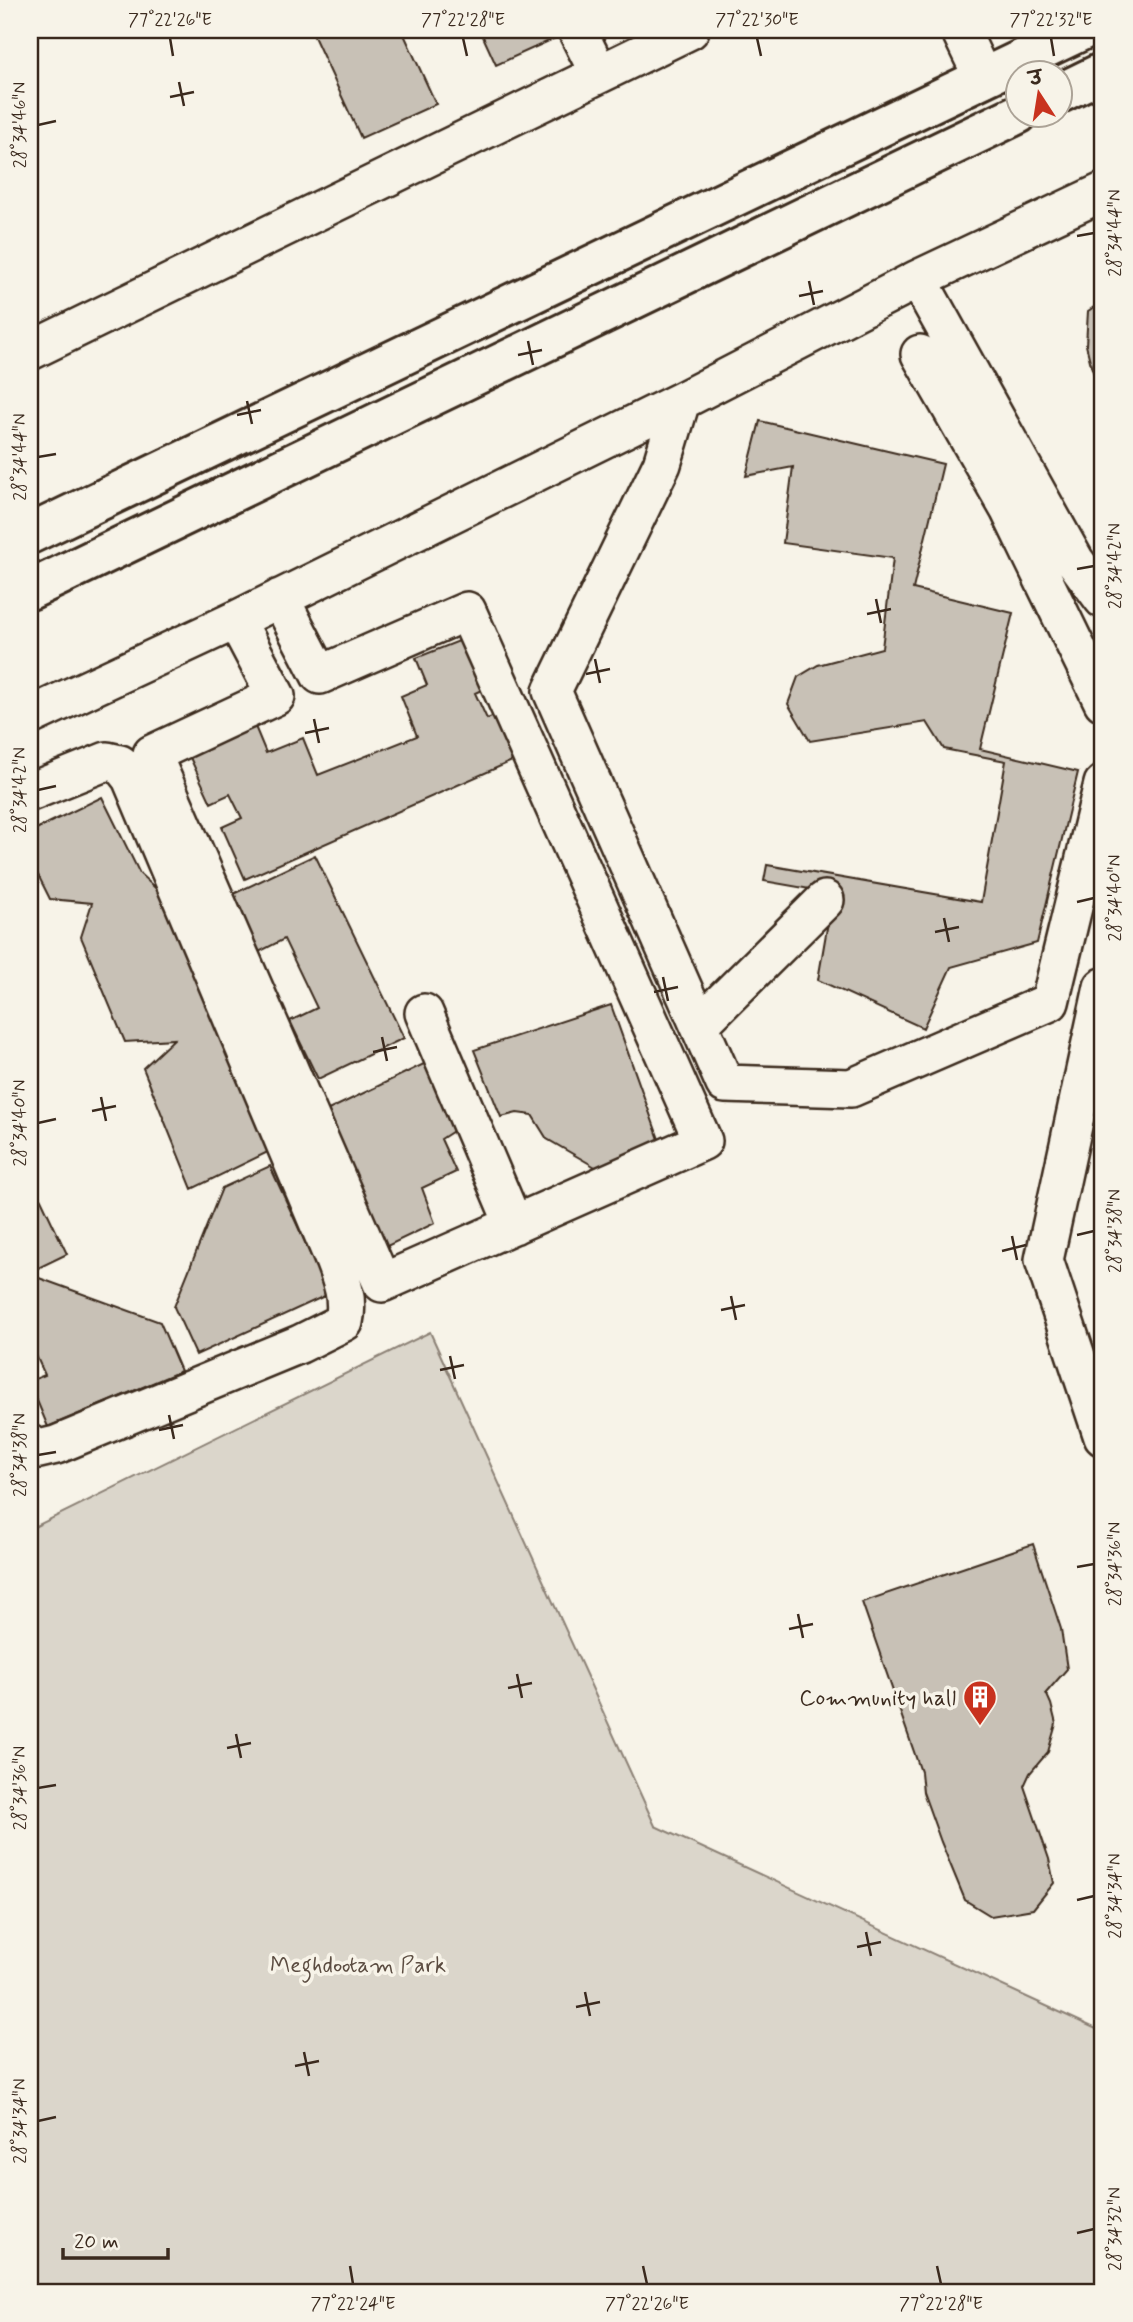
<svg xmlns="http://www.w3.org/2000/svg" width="1133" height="2322" viewBox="0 0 1133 2322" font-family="Mynerve,'Playpen Sans Deva',sans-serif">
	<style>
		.green { fill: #dbd6cb; stroke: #8b8074; stroke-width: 2 }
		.building { fill: #c8c1b6; stroke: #3b2a1e; stroke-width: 2 }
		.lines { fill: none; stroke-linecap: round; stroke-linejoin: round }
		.street-casing { stroke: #3b2a1e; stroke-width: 42 }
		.secondary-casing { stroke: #3b2a1e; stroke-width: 44 }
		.street { stroke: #f7f3e8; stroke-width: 37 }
		.secondary { stroke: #f7f3e8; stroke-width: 38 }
		.ticks { fill: none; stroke: #3b2a1e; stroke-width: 2.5 }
		.labels { text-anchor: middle; stroke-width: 7; stroke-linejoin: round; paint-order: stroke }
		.poi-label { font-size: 23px; fill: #3b2a1e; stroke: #f7f3e8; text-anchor: end }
		.park-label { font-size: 23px; fill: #5b4c41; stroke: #f7f3e8 }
		.neatline { fill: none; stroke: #3b2a1e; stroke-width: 2.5 }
		.ticks-label { font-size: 18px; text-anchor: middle; fill: #3b2a1e }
	</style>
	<rect width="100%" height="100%" fill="#f7f3e8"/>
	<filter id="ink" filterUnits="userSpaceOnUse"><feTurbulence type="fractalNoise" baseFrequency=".0143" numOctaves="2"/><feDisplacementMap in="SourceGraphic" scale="14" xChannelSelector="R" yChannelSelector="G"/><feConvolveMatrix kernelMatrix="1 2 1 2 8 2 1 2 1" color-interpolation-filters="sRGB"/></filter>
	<g filter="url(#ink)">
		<path class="green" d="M430,1332L655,1826L1103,2032V2292H30V1529Z"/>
		<path class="building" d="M311,30H402L436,104L361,138Z
			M480,30H557L560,36L496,65Z
			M1103,301V396L1092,369L1086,345L1088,311Z
			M760,421L943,464L913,589L1013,613L980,749L1078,772L1037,943L951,967L923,1028L818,980L833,893L764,881L767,865L981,902L1006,761L944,749L927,722L810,741L788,704L798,677L818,665L882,648L893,558L783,543L793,467L746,476Z
			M469,637L490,686L475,693L487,719L502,713L521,757L245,879L222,827L242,818L230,794L211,803L187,751L254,724L266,753L303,738L318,775L417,736L401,696L427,685L416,658Z
			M102,797L140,874L164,896L272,1150L192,1189L143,1068L174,1039L125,1042L81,937L92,903L50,899L30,859V832Z
			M315,855L404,1038L318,1079L290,1021L317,1008L284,939L257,953L229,896Z
			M611,1005L660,1142L597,1168L547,1139L532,1115L517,1113L501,1117L474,1050Z
			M432,1060L461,1126L441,1139L456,1172L422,1188L435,1223L383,1248L322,1113Z
			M270,1166L329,1294L196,1355L174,1307L222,1188Z
			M30,1176L67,1254L30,1272Z
			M39,1278L160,1322L181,1371L48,1427L30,1384V1381L45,1375L33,1349L30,1350V1281Z
			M1033,1544L1061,1629L1067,1669L1046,1693L1051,1704L1056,1724L1048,1752L1030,1773L1024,1786L1049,1859L1054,1883L1033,1909L991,1916L965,1900L941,1842L923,1792L921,1772L862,1602Z"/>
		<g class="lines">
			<g class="street-casing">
				<path id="street" d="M577,30L599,74
					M960,30L983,78
					M918,279L1075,561L1103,599
					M30,351L690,30
					M920,354L1009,509L1103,702
					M681,401L662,464L552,691L725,1084L851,1088L1050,1002L1103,784
					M236,620L276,696L152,754L382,1283L703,1141L467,611L320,675L280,598
					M30,716L236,620L681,401L918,279L1103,192
					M30,792L107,761L120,764L131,778L334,1260C342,1281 349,1299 344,1322L300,1344L56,1445L39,1449L30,1444
					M1103,987L1044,1260L1103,1437
					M424,1013L514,1225
					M699,1025L825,900"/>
			</g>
			<g class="secondary-casing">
				<path id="secondary" d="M1060,93L1103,72
					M30,534L1083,30
					M30,590L1018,114"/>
			</g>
			<use href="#street" class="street"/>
			<use href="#secondary" class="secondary"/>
		</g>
	</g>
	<path class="ticks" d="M170,38L173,56M463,38L467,56M757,38L761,56M1051,38L1054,56M179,82L184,106M170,97L194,92M38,125L56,121M1077,236L1094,233M809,281L814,305M799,296L823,291M528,341L533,365M518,355L542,350M247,401L252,424M237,415L261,410M38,457L56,454M1077,569L1094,566M876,599L881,623M867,614L891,609M595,659L600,683M586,674L610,669M314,719L319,743M305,733L329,728M38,790L56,786M1077,902L1094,898M944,918L949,942M935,932L959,927M663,977L668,1001M654,992L678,987M382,1037L387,1061M373,1052L397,1047M101,1097L106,1121M92,1111L116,1106M38,1123L56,1119M1077,1235L1094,1231M1012,1236L1017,1260M1002,1251L1026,1245M731,1296L736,1320M721,1310L745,1305M450,1356L455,1379M440,1370L464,1365M169,1415L174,1439M159,1430L183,1425M38,1455L56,1452M1077,1567L1094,1564M798,1614L803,1638M789,1629L813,1624M517,1674L522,1698M508,1688L532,1683M236,1734L241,1758M227,1748L251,1743M38,1788L56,1785M1077,1900L1094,1896M866,1932L871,1956M857,1947L881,1942M585,1992L590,2016M576,2007L600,2002M304,2052L309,2076M295,2066L319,2061M38,2121L56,2117M1077,2233L1094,2229M350,2266L353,2284M643,2266L647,2284M937,2266L941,2284"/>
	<defs>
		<g id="building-pin" transform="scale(1.75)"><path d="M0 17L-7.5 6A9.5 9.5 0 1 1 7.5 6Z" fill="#c8321e" stroke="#f7f3e8"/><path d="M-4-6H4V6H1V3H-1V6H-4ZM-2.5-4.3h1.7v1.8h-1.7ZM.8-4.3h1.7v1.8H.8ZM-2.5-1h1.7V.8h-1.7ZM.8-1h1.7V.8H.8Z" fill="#fff"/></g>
	</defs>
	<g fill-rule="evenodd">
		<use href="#building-pin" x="980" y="1697"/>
	</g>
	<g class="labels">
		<g class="poi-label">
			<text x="956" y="1705">Community hall</text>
		</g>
		<g class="park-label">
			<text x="358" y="1972">Meghdootam Park</text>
		</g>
	</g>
	<rect width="1133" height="2322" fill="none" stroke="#f7f3e8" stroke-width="77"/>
	<g transform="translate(1039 94) rotate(348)"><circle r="33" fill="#f7f3e8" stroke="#aca397" stroke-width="2"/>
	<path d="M0-5L12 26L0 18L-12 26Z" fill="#c8321e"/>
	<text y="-10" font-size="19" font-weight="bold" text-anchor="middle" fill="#3b2a1e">उ</text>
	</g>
	<path d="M63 2248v10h105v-10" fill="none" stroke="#3b2a1e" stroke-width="3.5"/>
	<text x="74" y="2248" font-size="21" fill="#3b2a1e" stroke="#f7f3e8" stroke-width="5" paint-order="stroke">20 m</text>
	<rect x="38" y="38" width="1056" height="2246" class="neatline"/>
	<g class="ticks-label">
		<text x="170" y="25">77°22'26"E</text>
		<text x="463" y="25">77°22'28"E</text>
		<text x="757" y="25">77°22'30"E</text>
		<text x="1051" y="25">77°22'32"E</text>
		<text transform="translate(19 125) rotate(-90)" y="6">28°34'46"N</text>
		<text transform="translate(1114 233) rotate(-90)" y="6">28°34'44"N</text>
		<text transform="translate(19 457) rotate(-90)" y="6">28°34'44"N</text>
		<text transform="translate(1114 566) rotate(-90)" y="6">28°34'42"N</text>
		<text transform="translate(19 790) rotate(-90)" y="6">28°34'42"N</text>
		<text transform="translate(1114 898) rotate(-90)" y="6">28°34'40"N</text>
		<text transform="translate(19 1123) rotate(-90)" y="6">28°34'40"N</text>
		<text transform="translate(1114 1231) rotate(-90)" y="6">28°34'38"N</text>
		<text transform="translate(19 1455) rotate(-90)" y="6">28°34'38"N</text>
		<text transform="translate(1114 1564) rotate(-90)" y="6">28°34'36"N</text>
		<text transform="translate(19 1788) rotate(-90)" y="6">28°34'36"N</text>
		<text transform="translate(1114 1896) rotate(-90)" y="6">28°34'34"N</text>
		<text transform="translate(19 2121) rotate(-90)" y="6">28°34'34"N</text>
		<text transform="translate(1114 2229) rotate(-90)" y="6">28°34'32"N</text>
		<text x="353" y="2309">77°22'24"E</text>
		<text x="647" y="2309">77°22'26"E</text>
		<text x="941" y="2309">77°22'28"E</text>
	</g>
</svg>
